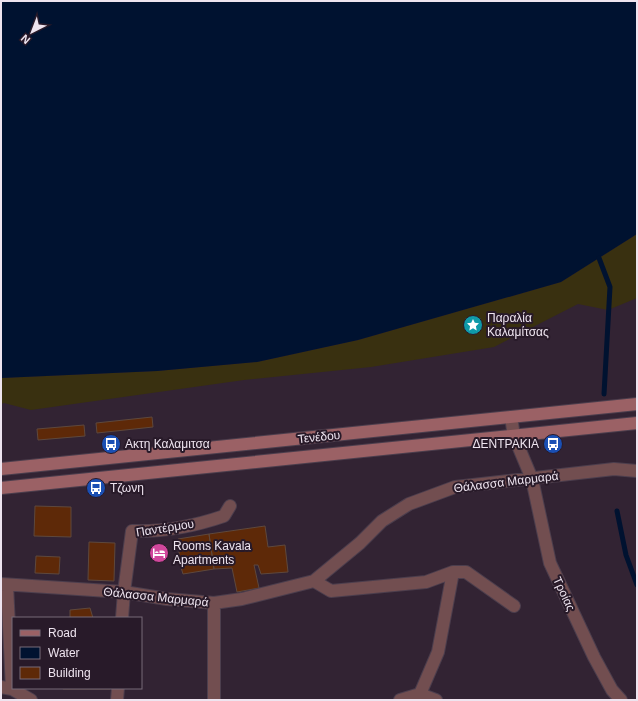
<svg xmlns="http://www.w3.org/2000/svg" width="638" height="701" viewBox="0 0 638 701" font-family="Arial,sans-serif">
	<style>
		.sand { fill: #393010 }
		.water { fill: #001230 }
		.lines { fill: none; stroke-linecap: round; stroke-linejoin: round }
		.stream { stroke: #001230; stroke-width: 5 }
		.building { fill: #5e2908; stroke: #5e483d }
		.street-casing { stroke: #4c3e4d; stroke-width: 14 }
		.secondary-casing { stroke: #4c3e4d; stroke-width: 14 }
		.street { stroke: #724e50; stroke-width: 12 }
		.secondary { stroke: #9b6165; stroke-width: 12 }
		.labels { text-anchor: middle; stroke-width: 4; stroke-linejoin: round; paint-order: stroke }
		.poi-label { font-size: 12px; fill: #eee4ef; stroke: #281a29; text-anchor: start }
		.street-label { font-size: 12px; fill: #eee4ef; stroke: #281a29 }
	</style>
	<rect width="100%" height="100%" fill="#322333"/>
	<path class="sand" d="M637,234V298L608,310L578,304L494,347L371,367L244,380L31,410L4,403L1,404V378L157,371L257,362L358,340L561,282Z"/>
	<path class="water" d="M1,1H637V234L561,282L358,340L257,362L157,371L1,378Z"/>
	<g class="lines">
		<path class="stream" d="M599,258L610,287L604,394
			M617,511L626,555L637,585"/>
	</g>
	<path class="building" d="M152,417L153,427L97,433L96,423Z
		M84,425L85,436L38,440L37,429Z
		M35,506L71,507V537L34,536Z
		M265,526L268,547L285,545L288,572L261,574L258,565H254L259,588L237,592L232,568L214,569L209,534Z
		M209,534L214,569L183,574L180,564L178,539Z
		M89,542L115,543L114,581L88,580Z
		M36,556L60,557L59,574L35,573Z
		M90,608L93,618H70V610Z
		M63,688H110V689H63Z"/>
	<g class="lines">
		<g class="street-casing">
			<path id="street" d="M511,417L514,436L532,479L550,563L594,657L612,690L621,700
				M314,581L331,591L426,582L453,572H466L514,606
				M1,584L124,592L167,599L214,603L242,599L314,581L360,543L382,521L409,504L455,487L614,469L637,471
				M7,585L12,689
				M122,618L124,592L132,531C163,532 195,526 224,516L230,506
				M1,687L12,689L31,700
				M420,694L438,652L453,572
				M117,700L118,688
				M214,700V603
				M400,700L420,694L436,700"/>
		</g>
		<g class="secondary-casing">
			<path id="secondary" d="M1,469L637,404
				M1,488L637,423"/>
		</g>
		<use href="#street" class="street"/>
		<use href="#secondary" class="secondary"/>
	</g>
	<defs>
		<g id="sight-disc" transform="scale(1)"><circle r="9.5" fill="#0f9aa8" stroke="#281a29"/><path d="M0-6L1.8-2.2L6-1.7L2.9 1.2L3.7 5.4L0 3.3L-3.7 5.4L-2.9 1.2L-6-1.7L-1.8-2.2Z" fill="#fff"/></g>
		<g id="bus-disc" transform="scale(1)"><circle r="9.5" fill="#1a4fb4" stroke="#281a29"/><path d="M-5-6H5V4H4V6H2V4H-2V6H-4V4H-5ZM-3.5-4V0h7V-4ZM-3.5 1.2v1.5H-2V1.2ZM2 1.2v1.5H3.5V1.2Z" fill="#fff"/></g>
		<g id="hotel-disc" transform="scale(1)"><circle r="9.5" fill="#d1479c" stroke="#281a29"/><path d="M-6-4.5h1.5V1H6V5H4.5V3h-9V5H-6ZM-4 0a1.8 1.8 0 1 1 3.6 0ZM.5 0V-2.5h3Q6-2.5 6 0Z" fill="#fff"/></g>
	</defs>
	<g fill-rule="evenodd">
		<use href="#sight-disc" x="473" y="325"/>
		<use href="#bus-disc" x="111" y="444"/>
		<use href="#bus-disc" x="553" y="444"/>
		<use href="#bus-disc" x="96" y="488"/>
		<use href="#hotel-disc" x="159" y="553"/>
	</g>
	<g class="labels">
		<g class="poi-label">
			<text x="487" y="322">Παραλία<tspan x="487" dy="14">Καλαμίτσας</tspan></text>
			<text x="125" y="448">Ακτη Καλαμιτσα</text>
			<text x="539" y="448" text-anchor="end">ΔΕΝΤΡΑΚΙΑ</text>
			<text x="110" y="492">Τζωνη</text>
			<text x="173" y="550">Rooms Kavala<tspan x="173" dy="14">Apartments</tspan></text>
		</g>
		<g class="street-label">
			<text transform="translate(319 437) rotate(-6)" y="4">Τενέδου</text>
			<text transform="translate(506 482) rotate(-7)" y="4">Θάλασσα Μαρμαρά</text>
			<text transform="translate(165 528) rotate(-9)" y="4">Παντέρμου</text>
			<text transform="translate(564 594) rotate(65)" y="4">Τροίας</text>
			<text transform="translate(156 597) rotate(6)" y="4">Θάλασσα Μαρμαρά</text>
		</g>
	</g>
	<rect width="638" height="701" fill="none" stroke="#eee4ef" stroke-width="4"/>
	<rect x="12" y="617" width="130" height="72" fill="#281a29" stroke="#776b78"/>
	<rect x="20" y="630" width="20" height="6" fill="#9b6165" stroke="#776b78"/>
	<text x="48" y="637" font-size="12" fill="#eee4ef">Road</text>
	<rect x="20" y="647" width="20" height="12" fill="#001230" stroke="#776b78"/>
	<text x="48" y="657" font-size="12" fill="#eee4ef">Water</text>
	<rect x="20" y="667" width="20" height="12" fill="#5e2908" stroke="#776b78"/>
	<text x="48" y="677" font-size="12" fill="#eee4ef">Building</text>
	<g transform="translate(32 32) rotate(222)" stroke="#281a29" stroke-width="3" paint-order="stroke">
	<path d="M0-3L7 15L0 10L-7 15Z" fill="#eee4ef"/>
	<text y="-6" font-size="11" font-weight="bold" text-anchor="middle" fill="#eee4ef">N</text>
	</g>
</svg>
